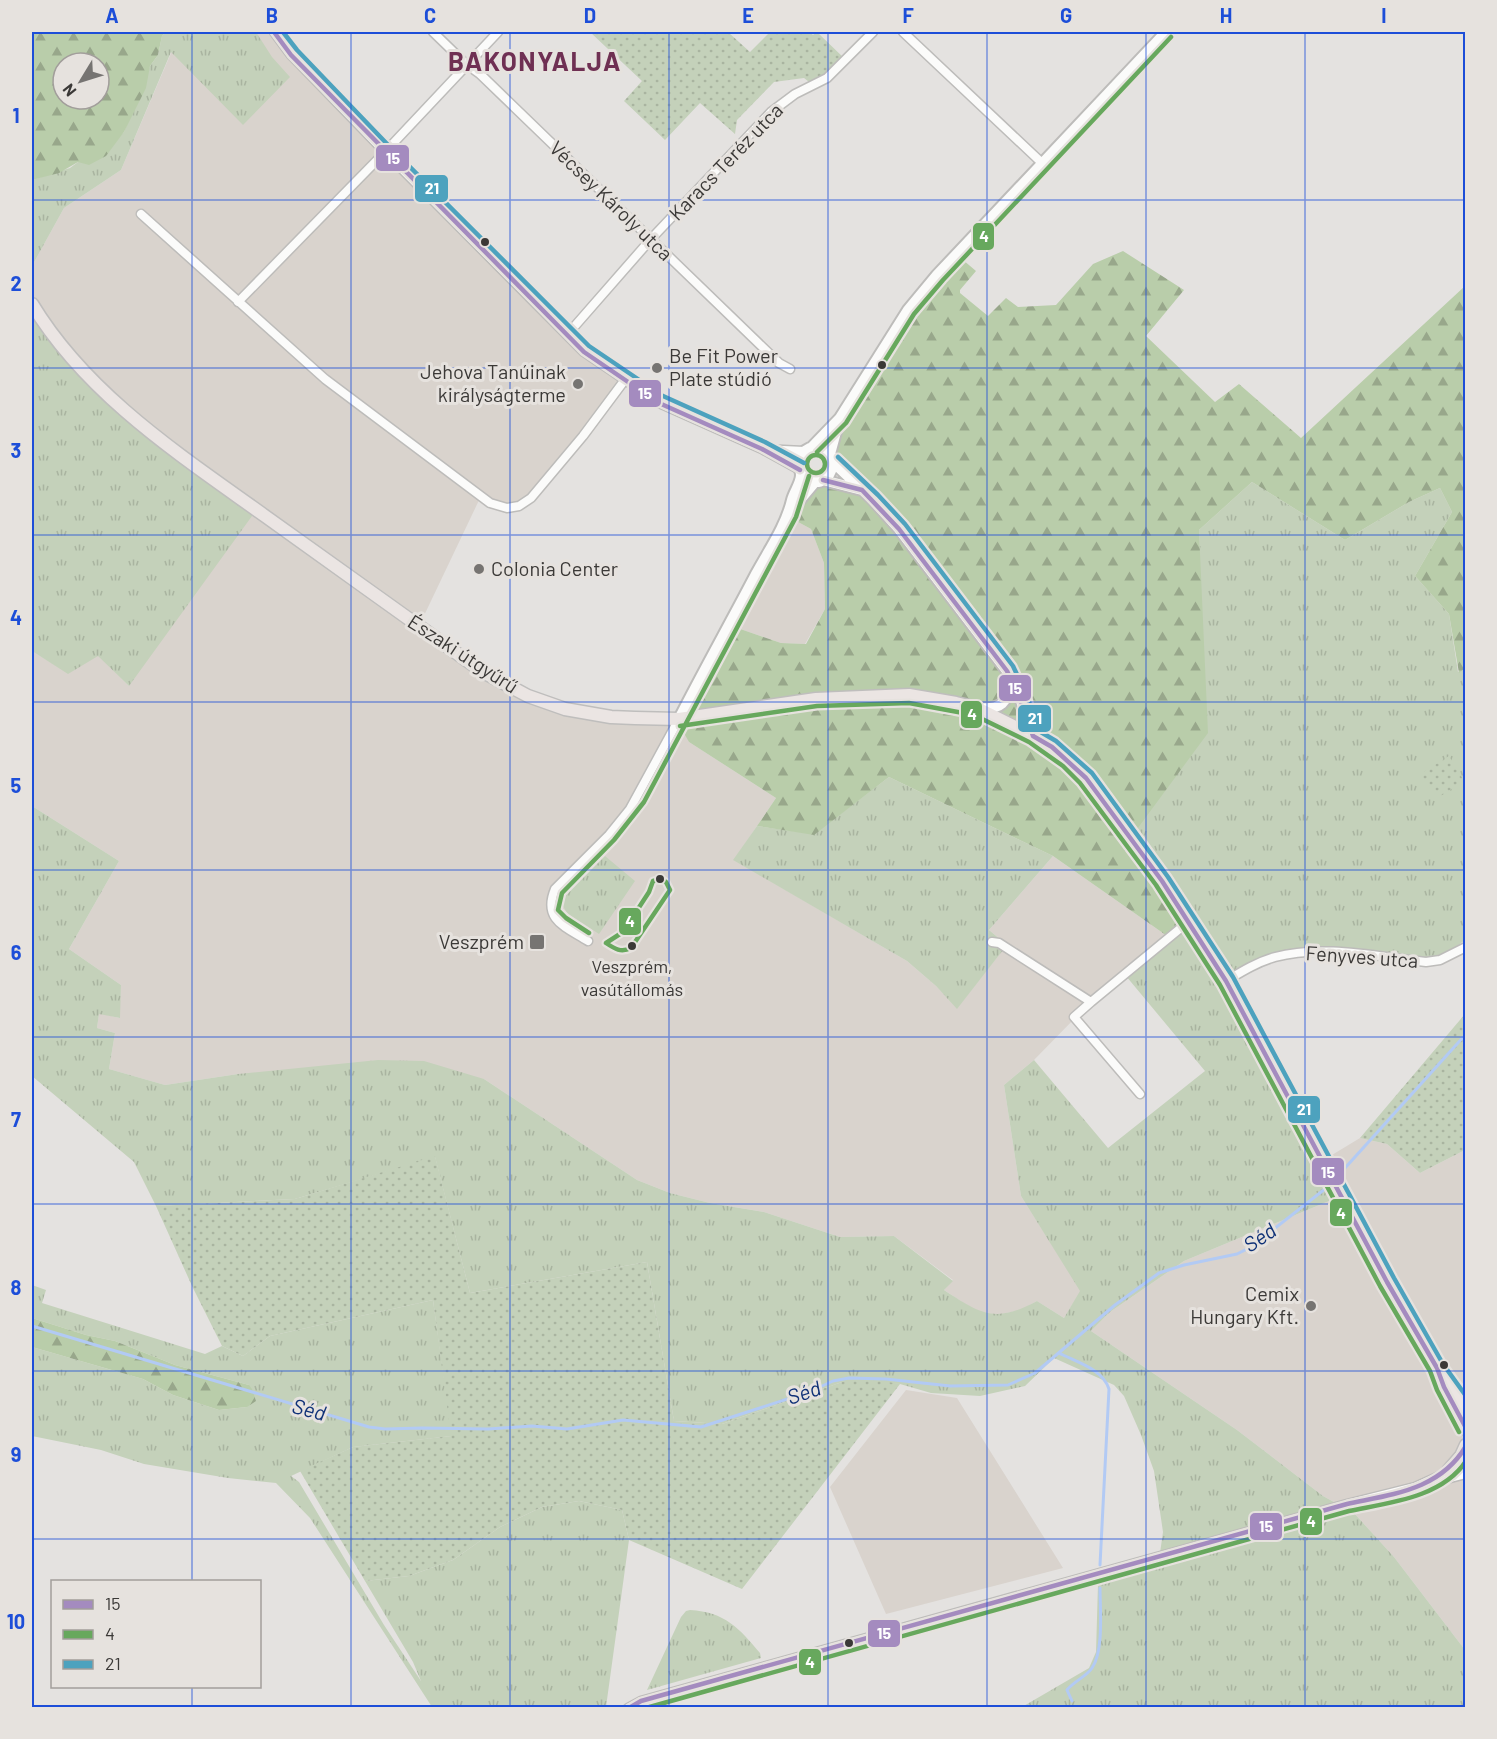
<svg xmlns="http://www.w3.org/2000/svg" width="1497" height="1739" viewBox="0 0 1497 1739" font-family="Barlow,sans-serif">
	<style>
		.built { fill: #d9d3cd }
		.grass { fill: url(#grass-tufts) }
		.forest { fill: url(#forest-firs); fill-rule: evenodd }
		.park { fill: url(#park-dots) }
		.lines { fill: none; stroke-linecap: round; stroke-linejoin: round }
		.stream { stroke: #b2caf4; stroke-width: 3 }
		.street-casing { stroke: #bdbcba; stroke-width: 11 }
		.secondary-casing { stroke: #bdbcba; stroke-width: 14 }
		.primary-casing { stroke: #bfbebd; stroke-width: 15 }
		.street { stroke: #fbfbfa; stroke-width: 8 }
		.secondary { stroke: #fbfbfa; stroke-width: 10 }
		.primary { stroke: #ebe5e3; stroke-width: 12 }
		.bus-1-casing { stroke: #e6e2de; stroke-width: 9 }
		.bus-2-casing { stroke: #e6e2de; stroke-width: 9 }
		.bus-3-casing { stroke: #e6e2de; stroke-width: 9 }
		.bus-1 { stroke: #a48bbf; stroke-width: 4.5 }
		.bus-2 { stroke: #67a85d; stroke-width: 4.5 }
		.bus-3 { stroke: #4da2be; stroke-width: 4.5 }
		.grid { fill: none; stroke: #1d4ed8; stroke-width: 1.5; stroke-opacity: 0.55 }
		.bus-dot { fill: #3b3937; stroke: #e6e2de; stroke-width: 2 }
		.poi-dot { fill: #767472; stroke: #e6e2de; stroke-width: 2 }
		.labels { text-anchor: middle; stroke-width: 6; stroke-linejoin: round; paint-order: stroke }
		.bus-label { font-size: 18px; fill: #3b3937; stroke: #e6e2de }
		.street-label { font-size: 20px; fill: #3b3937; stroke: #e6e2de }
		.poi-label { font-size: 20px; fill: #3b3937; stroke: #e6e2de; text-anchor: end }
		.water-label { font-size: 21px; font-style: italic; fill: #0f3177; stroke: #e6e2de }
		.district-label { font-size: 26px; font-weight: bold; letter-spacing: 1.5px; fill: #6f3053; stroke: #e6e2de }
		.line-badge { stroke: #e6e2de; stroke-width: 2 }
		.badge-label { font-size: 16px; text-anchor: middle; font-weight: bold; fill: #fff }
		.neatline { fill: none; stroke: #1d4ed8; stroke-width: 2 }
		.grid-label { font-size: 20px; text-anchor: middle; font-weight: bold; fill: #1d4ed8 }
	</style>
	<defs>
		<pattern id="grass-tufts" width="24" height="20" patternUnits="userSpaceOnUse" patternTransform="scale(1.5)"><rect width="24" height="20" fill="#c4d1ba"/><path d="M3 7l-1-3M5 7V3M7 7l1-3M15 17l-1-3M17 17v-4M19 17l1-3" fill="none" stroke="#a9b4a0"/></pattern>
		<pattern id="forest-firs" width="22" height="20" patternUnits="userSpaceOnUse" patternTransform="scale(1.5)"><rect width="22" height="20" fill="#b9cdaa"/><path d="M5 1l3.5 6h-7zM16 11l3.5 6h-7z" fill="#98a78b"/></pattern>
		<pattern id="park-dots" width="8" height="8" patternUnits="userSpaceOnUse" patternTransform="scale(1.5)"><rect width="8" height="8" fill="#c4d1ba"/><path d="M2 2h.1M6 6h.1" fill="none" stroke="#a9b4a0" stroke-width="1.8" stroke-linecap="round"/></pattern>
	</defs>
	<rect width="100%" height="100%" fill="#e4e2e0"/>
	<path class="built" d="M180,32H274L277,37L606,371L621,383L531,498L513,507L481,496L420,624L482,669L581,713L679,716L689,742L776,798L734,860L907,961L936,986L957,1008L1007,945L989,930L1053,856L1170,938L1076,1017L1034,1060L1004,1085L1021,1196L1081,1291L1064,1318L1037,1301L1021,1310L997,1315L976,1311L944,1290L953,1280L894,1236L840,1237L764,1212L710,1203L670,1193L637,1180L484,1079L238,1074L165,1085L109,1069L115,1033L97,1028L99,1013L119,1018L121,985L69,949L119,861L32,806V651L68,673L98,655L129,686L87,375L32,299V266L64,208L121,170Z
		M787,516L811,529L824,563L825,609L805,644L781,643L726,624Z
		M1360,1138L1387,1144L1420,1173L1465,1150V1650L1394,1557L1354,1513L1323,1496L1237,1430L1091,1331L1110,1312L1184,1261L1341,1196L1322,1161Z
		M906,1390L957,1398L1063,1568L886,1614L830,1487Z"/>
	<path class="grass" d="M165,32H256L272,57L290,77L243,125L171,52L121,170L64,208L32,266V180L70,168L78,162L114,143L124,132L150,66L158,55L162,36Z
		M32,299L88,375L257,509L129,686L98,656L68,674L32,651Z
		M1252,482L1345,540L1409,502L1440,488L1452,512L1415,576L1449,614L1458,672L1465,668V940L1440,959L1299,951L1224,980L1341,1196L1184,1261L1110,1312L1091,1331L1237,1430L1323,1496L1354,1513L1394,1557L1465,1650V1707H1022L1089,1668L1096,1652L1098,1584L1158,1567L1163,1532L1154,1471L1141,1435L1124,1396L1114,1385L1054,1358L1025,1386L980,1396L931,1393L900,1384L842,1382L722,1424L674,1421L647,1262L470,1293L435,1157L295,1199L156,1206L134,1162L32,1076V806L119,861L69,949L121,985L120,1018L99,1014L97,1028L115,1033L109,1069L165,1085L238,1074L378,1060L424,1061L484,1079L637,1180L670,1193L710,1203L764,1212L840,1237L894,1236L953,1281L944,1290C981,1314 995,1324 1037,1301L1064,1318L1080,1291L1021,1196L1004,1085L1034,1060L1108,1148L1205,1071L1126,976L1188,924L1132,836L1201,607L1199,530Z
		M889,777L1053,856L989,930L1007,945L957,1009L936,986L907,961L733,860L757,826L814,834Z
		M605,856L635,881L599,934L567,913L563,906L565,896L568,892Z
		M32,1285L46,1290L42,1303L205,1354L222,1346L243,1356L270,1336L433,1300L452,1436L353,1447L291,1476L299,1482L384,1625L421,1681L413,1662L365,1581L409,1576L453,1560L500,1527L542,1507L579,1501L622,1510L629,1540L606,1707H432L310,1518L276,1483L228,1478L144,1464L101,1450L32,1436V1347L143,1379L173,1395L219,1410L247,1407L249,1385L175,1365L115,1341L86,1335L32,1318Z
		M690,1610C725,1612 739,1628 760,1653L761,1658L647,1690L681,1617L686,1611Z"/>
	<path class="forest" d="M32,32H165L162,36L158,55L150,66L146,88L124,132L106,156L89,165L78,162L59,173L32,180ZM63,63H99V99H63Z
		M1123,251L1184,290L1146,336L1215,402L1239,384L1301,438L1465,286V668L1459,673L1449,614L1415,576L1452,512L1440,488L1409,502L1345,540L1252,482L1199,530L1208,733L1132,836L1188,924L1170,938L1053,856L889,777L814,835L757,826L776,798L689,742L681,728L679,716L726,624L781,643L806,644L825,609L824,563L811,529L787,516L816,482L857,489L831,454L845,409L907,308L956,254L976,271L960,290V293L988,316L1006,298L1018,307L1056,305L1093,264Z
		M32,1318L86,1335L115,1341L175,1365L249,1385L252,1389L256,1401L247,1407L219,1410L173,1395L143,1379L32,1347Z"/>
	<path class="park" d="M590,32H728L750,52L770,32H809L813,35L817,32L846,60L813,85L804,78L774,82L737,120L735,134L700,103L665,140L624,101L642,81Z
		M1449,756L1464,781L1436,799L1420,774Z
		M1465,1014V1150L1420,1173L1387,1144L1360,1138Z
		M435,1156L470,1293L647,1262L674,1421L722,1424L842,1382L863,1378L900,1384L742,1589L629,1540L622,1510L579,1501L542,1507L500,1527L453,1560L409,1576L365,1581L300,1471L353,1447L451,1436L433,1300L270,1336L243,1356L222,1346L192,1286L156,1206L295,1199Z"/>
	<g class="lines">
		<path class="stream" d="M1336,1178L1466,1034
			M32,1326L369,1427L385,1429L422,1428L488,1429L532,1426L567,1429L623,1420L701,1427L809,1392L833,1381L849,1378L886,1379L950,1386L1008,1385L1035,1373L1115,1305L1159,1273L1184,1265L1237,1254L1251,1247L1330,1185
			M1059,1353C1076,1362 1103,1369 1109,1389L1100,1565
			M1072,1701L1067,1690C1074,1681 1086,1677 1092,1668C1104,1651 1100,1608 1100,1588"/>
		<g class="street-casing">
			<path id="street" d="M274,32L291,55L385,152L584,352L659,403L762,449L800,470
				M433,32L466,64L480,74L779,363L790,369
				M903,32L1042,163
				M141,214L325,379L490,503L507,508L519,506L531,498L583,436L624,381
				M238,302L385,152L498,32
				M567,335L651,239L771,112L795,94L827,78L873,32
				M763,449L804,451
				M588,941C566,927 542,920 555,889L609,835L630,809L679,719
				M992,942L999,943L1091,1002L1188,922
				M1226,981C1241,972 1257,962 1275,957C1324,944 1377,957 1426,962L1440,960L1466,947
				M1091,1002L1074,1017L1140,1094
				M1435,1482L1466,1474
				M628,1708L641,1701L1347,1504L1415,1487L1466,1464"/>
		</g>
		<g class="secondary-casing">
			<path id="secondary" d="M812,447L840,418L908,310L937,275L1166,32
				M830,454L839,421
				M833,462L873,500L899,529L1007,671L1020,698L1033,736
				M823,480L862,490
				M789,513L815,482
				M979,708C1000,710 1010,703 1008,681
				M679,719C704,670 731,622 756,574C769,550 786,526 792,500C794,492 801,483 801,475C801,469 797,464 800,457C802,452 808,448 814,447C849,444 829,503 802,474"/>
		</g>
		<g class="primary-casing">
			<path id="primary" d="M32,304C87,395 180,455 265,516C338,568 410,620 483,672L528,696L565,709L611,717L635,718L679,719L816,699L909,695L956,703L977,708L1033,736L1052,747L1086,778L1112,812L1162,881L1226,981L1387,1282L1437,1368L1466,1410
				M1452,1402L1466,1429
				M1448,1471L1461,1456L1466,1445"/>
		</g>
		<use href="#street" class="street"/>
		<use href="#secondary" class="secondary"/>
		<use href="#primary" class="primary"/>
		<g class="bus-1-casing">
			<path id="bus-1" d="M274,32L291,55L584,352L659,403L762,449L800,470
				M823,480L862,490L899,529L1007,671L1020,698L1033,736L1052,747L1086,778L1162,881L1226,981L1387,1282L1437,1368L1444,1387L1466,1428
				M629,1708L641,1701L1347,1504C1393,1494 1440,1490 1466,1446"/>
		</g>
		<g class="bus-2-casing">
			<path id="bus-2" d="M817,452L846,423L914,314L943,280L1171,37
				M807 464a9 9 0 1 1 18 0a9 9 0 1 1-18 0Z
				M680,726L817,706L909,703L974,715L1029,742L1063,766L1080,783L1156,885L1220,985L1380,1286L1430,1371L1437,1390L1459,1432
				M661,879L666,882L670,890L631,948C621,953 615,949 606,943L623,932L649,892L653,881Z
				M589,933L566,918L558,910L562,893L614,840L644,802L796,517L809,476
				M646,1708L1349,1511C1387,1503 1442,1498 1466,1461"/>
		</g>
		<g class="bus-3-casing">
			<path id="bus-3" d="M283,32L297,50L390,147L589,346L663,396L765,442L804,463
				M838,457L878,495L905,524L1013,666L1027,696L1039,731L1056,741L1092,773L1168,877L1233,977L1394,1278L1443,1364L1466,1396"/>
		</g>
		<use href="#bus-1" class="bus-1"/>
		<use href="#bus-2" class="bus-2"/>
		<use href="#bus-3" class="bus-3"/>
	</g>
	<path class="grid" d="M192,32V1582M351,32V1708M510,32V1708M669,32V1708M828,32V1708M987,32V1708M1146,32V1708M1305,32V1708M32,200H1466M32,368H1466M32,535H1466M32,702H1466M32,870H1466M32,1037H1466M32,1204H1466M32,1371H1466M32,1539H1466M192,1686V1708"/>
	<g class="bus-dot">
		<circle cx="485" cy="242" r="5"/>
		<circle cx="882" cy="365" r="5"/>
		<circle cx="660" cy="879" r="5"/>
		<circle cx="632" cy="946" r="5"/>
		<circle cx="1444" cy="1365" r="5"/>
		<circle cx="849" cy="1643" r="5"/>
	</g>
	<g class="poi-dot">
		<circle cx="657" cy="368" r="6"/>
		<circle cx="578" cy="384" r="6"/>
		<circle cx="479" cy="569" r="6"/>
		<rect x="529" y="934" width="16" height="16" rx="3"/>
		<circle cx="1311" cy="1306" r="6"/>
	</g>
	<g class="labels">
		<g class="bus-label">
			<text x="632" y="973">Veszprém,<tspan x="632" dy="23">vasútállomás</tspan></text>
		</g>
		<g class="street-label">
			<text transform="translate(726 162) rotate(-46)" y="7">Karacs Teréz utca</text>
			<text transform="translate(611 201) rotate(44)" y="7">Vécsey Károly utca</text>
			<text transform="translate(463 654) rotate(33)" y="7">Északi útgyűrű</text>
			<text transform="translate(1362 957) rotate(4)" y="7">Fenyves utca</text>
		</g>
		<g class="poi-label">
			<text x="669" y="363" text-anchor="start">Be Fit Power<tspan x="669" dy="23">Plate stúdió</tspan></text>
			<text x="566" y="379">Jehova Tanúinak<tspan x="566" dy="23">királyságterme</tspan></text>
			<text x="491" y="576" text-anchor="start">Colonia Center</text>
			<text x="524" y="949">Veszprém</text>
			<text x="1299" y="1301">Cemix<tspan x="1299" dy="23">Hungary Kft.</tspan></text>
		</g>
		<g class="water-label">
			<text transform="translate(1260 1238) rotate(-34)" y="7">Séd</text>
			<text transform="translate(804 1393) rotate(-18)" y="7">Séd</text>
			<text transform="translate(309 1410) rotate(15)" y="7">Séd</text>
		</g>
		<g class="district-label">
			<text x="535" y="71">BAKONYALJA</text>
		</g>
	</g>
	<g class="line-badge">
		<rect x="375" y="144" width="35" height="28" rx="6" fill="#a48bbf"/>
		<rect x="414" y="174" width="35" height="29" rx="6" fill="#4da2be"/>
		<rect x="972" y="222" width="23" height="29" rx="6" fill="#67a85d"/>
		<rect x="628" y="379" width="34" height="29" rx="6" fill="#a48bbf"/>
		<rect x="998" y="674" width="34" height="28" rx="6" fill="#a48bbf"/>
		<rect x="960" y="700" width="23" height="29" rx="6" fill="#67a85d"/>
		<rect x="1017" y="704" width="35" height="29" rx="6" fill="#4da2be"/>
		<rect x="618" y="907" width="24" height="29" rx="6" fill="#67a85d"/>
		<rect x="1287" y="1095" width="34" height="29" rx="6" fill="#4da2be"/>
		<rect x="1311" y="1157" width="34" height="29" rx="6" fill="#a48bbf"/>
		<rect x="1329" y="1198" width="24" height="29" rx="6" fill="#67a85d"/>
		<rect x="1299" y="1507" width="24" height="29" rx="6" fill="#67a85d"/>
		<rect x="1249" y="1512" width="34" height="29" rx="6" fill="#a48bbf"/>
		<rect x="867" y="1619" width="34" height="29" rx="6" fill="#a48bbf"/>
		<rect x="798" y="1648" width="24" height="28" rx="6" fill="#67a85d"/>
	</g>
	<g class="badge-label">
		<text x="393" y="164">15</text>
		<text x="432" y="194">21</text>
		<text x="984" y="242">4</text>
		<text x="645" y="399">15</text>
		<text x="1015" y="694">15</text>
		<text x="972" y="720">4</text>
		<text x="1035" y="724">21</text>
		<text x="630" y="927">4</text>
		<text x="1304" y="1115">21</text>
		<text x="1328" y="1178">15</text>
		<text x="1341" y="1219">4</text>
		<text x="1311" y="1527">4</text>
		<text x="1266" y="1532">15</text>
		<text x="884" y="1639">15</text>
		<text x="810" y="1668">4</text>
	</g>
	<rect width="1497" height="1739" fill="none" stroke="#e6e2de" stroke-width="66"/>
	<rect x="51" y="1580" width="210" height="108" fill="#e6e2de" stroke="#a29e9b" stroke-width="1.5"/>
	<rect x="63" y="1600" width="30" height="9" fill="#a48bbf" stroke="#a29e9b" stroke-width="1.5"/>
	<text x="105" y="1610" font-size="18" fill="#3b3937">15</text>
	<rect x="63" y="1630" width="30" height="9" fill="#67a85d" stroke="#a29e9b" stroke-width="1.5"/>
	<text x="105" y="1640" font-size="18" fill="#3b3937">4</text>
	<rect x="63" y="1660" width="30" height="9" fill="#4da2be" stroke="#a29e9b" stroke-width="1.5"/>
	<text x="105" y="1670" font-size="18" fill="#3b3937">21</text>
	<g transform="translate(81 81) rotate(232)"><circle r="28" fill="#e6e2de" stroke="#a29e9b" stroke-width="1.5"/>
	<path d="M0-4.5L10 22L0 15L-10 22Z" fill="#767472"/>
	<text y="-9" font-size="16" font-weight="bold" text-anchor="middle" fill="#3b3937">N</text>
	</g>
	<rect x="33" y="33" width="1431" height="1673" class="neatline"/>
	<g class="grid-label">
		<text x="112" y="23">A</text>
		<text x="272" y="23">B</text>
		<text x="430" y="23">C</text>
		<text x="590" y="23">D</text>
		<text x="748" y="23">E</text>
		<text x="908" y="23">F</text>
		<text x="1066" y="23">G</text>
		<text x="1226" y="23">H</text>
		<text x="1384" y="23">I</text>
		<text x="16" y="123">1</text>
		<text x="16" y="291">2</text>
		<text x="16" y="458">3</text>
		<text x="16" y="625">4</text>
		<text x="16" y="793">5</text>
		<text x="16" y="960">6</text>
		<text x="16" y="1127">7</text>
		<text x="16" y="1295">8</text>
		<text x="16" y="1462">9</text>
		<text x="16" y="1629">10</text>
	</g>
</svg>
